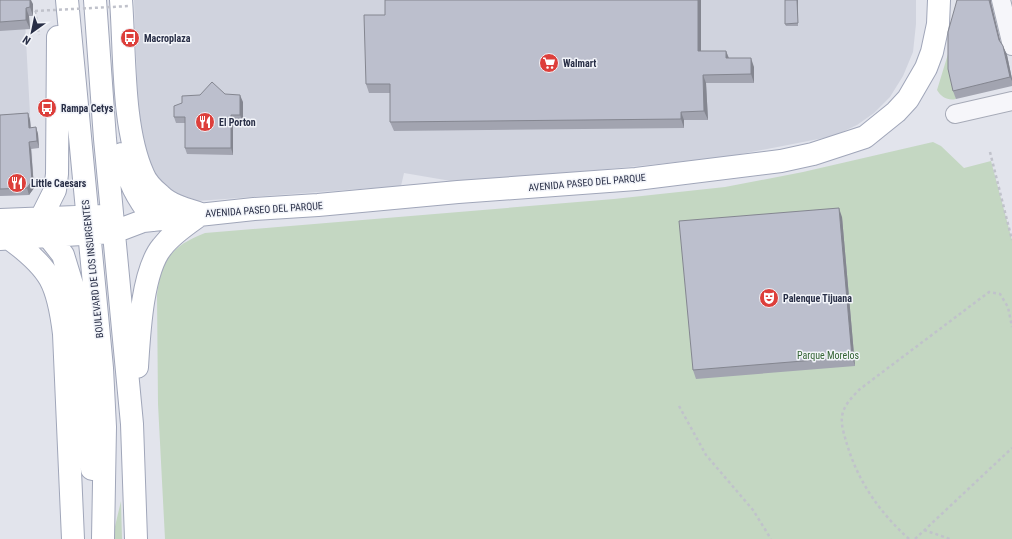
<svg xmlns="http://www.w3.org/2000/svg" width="1012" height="539" viewBox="0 0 1012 539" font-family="'Roboto Condensed',sans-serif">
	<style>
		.built { fill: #d0d3de }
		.green { fill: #c4d7c2 }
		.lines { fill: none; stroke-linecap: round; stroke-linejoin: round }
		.minor-casing { stroke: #a6aab7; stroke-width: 20 }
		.major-casing { stroke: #a0a6b9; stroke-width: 24 }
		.path { stroke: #c0c2cb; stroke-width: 2.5; stroke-dasharray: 3 3; stroke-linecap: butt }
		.minor { stroke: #f6f6fa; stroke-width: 18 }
		.major { stroke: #fff; stroke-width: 22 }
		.path-bridge { stroke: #c0c2cb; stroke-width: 2.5; stroke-dasharray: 3 3; stroke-linecap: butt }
		.wall { fill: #a2a4b0 }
		.shaded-wall { fill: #848690 }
		.building { fill: #bcbfcd; stroke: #848690 }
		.labels { text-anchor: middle; stroke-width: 3; stroke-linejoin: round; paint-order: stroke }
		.poi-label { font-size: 10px; font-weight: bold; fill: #282e46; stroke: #f2f4f9; text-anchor: start }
		.street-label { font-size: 10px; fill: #282e46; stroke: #f2f4f9 }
		.park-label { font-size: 10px; fill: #346434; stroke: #f2f4f9 }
	</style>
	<rect width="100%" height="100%" fill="#e2e4ec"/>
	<path class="built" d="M134,0H916V24L913,52L903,76L890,97L874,113L857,125L834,136L726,157L560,174L451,181L404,173L401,186L197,201L177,198L150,176L139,135Z
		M24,3L34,188L29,195L0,196V5Z"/>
	<path class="green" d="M952,41L956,99C948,101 941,97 937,90Z
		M933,142L941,146L964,168L991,161L1012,240V539H165L158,404L157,295C161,259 172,246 205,233L614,199L725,187L803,172Z
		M121,501L122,539H112Z"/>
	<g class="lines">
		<g class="minor-casing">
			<path id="minor" d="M1001,0L1012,46
				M955,114L1012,101"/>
		</g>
		<g class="major-casing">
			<path id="major" d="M67,0L102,368L105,427L103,539
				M95,0L105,139L132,424L136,539
				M121,0C125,52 122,128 143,174C146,182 154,190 160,195C170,205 185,209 198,213
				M122,154C129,183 136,196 154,220
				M41,218L55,190L57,174L58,37
				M28,219L52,241L63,255L78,304L84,357L92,469
				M0,220L101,216
				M0,239L114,232L143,221L254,209L318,205L458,192L636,179L781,161L813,154L865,137L896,112L908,99L926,68L932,52L938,24L939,0
				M10,239C51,269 58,284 64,334L73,539
				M137,367C139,335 142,271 162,247C172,234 186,225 200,215"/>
		</g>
		<path class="path" d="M35,11L39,35
			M990,152L1012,240
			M679,406L706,455L753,510L771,539
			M924,530L950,539
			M909,539C879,512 857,480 846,441C844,434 841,425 842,417C843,406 852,397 860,389L989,292L1000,294L1008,307L1012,327
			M915,539L1012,448"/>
		<use href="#minor" class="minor"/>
		<use href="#major" class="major"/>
		<path class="path-bridge" d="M35,11L130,6"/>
	</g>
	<path class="wall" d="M0,0L33,4V16H29L30,29L0,31Z
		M385,0H701V51H726L729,58L754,67V83H706L708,120H684V128L394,131L390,122V93H369L366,84L385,15Z
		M798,0V26H786L785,24Z
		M991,2L1000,42L1003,46L1007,55L1012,79V86L956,99L953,91Z
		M200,95L243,102V122H233V155L187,154L185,148V123H176L174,117Z
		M28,113L30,120L31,128L36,127L38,134L39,148L31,149L34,188L29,195L0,196V115Z
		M842,217L855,366L696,379L693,370Z"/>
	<path class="shaded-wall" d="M30,0H31L33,4V16L30,7Z
		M698,0H701V60L698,51Z
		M797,0H798V26V23Z
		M989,0H991V2L1002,48L999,40Z
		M26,8L29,16L30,29L26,20Z
		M1003,46L1007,55L1012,79V81L1010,77Z
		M726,51L729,59L726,58Z
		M751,58L754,67V83L751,74Z
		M703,75L706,83L708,120L704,111Z
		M240,95L243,102V122L240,115Z
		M681,112L684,120V128L681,119Z
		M28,113L30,120L31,135L29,128Z
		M231,115L233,122V155L231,148Z
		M36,127L38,134L39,148L37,141Z
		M29,142L31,149L34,188L29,195L27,188Z
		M839,208L842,217L855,366L852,357Z"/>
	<path class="building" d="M0,0H30V7L26,8V20L0,22Z
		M385,0H698V51H726V58H751V74L703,75L704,111L681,112V119L390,122V84H366L364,15H385Z
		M785,0H797L798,23L785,24Z
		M957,0H989L999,40L1003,46L1010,77L953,91L948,69V32Z
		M212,82L225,94L240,95V115H231V148H185V117H174V106L182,103V96L200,95Z
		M28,113L29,128L36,127L37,141L29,142L32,181L27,188L0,189V115Z
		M839,208L852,357L693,370L679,221Z"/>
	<defs>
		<g id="bus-disc" transform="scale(1)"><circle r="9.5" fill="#dd3f3b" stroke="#f2f4f9"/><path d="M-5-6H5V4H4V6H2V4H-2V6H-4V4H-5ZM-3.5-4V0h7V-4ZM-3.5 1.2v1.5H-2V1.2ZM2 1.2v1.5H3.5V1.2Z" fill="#fff"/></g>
		<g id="supermarket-disc" transform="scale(1)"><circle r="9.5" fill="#dd3f3b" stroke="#f2f4f9"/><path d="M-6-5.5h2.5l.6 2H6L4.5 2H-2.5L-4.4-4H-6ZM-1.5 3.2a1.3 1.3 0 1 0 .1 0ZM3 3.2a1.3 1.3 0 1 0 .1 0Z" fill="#fff"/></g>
		<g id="restaurant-disc" transform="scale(1)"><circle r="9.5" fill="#dd3f3b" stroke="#f2f4f9"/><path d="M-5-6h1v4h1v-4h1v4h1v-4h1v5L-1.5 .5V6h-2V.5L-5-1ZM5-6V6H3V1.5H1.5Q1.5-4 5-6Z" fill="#fff"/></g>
		<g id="theatre-disc" transform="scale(1)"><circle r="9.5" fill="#dd3f3b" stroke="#f2f4f9"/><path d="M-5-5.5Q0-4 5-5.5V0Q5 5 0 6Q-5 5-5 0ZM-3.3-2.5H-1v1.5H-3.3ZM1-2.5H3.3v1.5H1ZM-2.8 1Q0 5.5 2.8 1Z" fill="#fff"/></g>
	</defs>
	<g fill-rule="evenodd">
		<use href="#bus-disc" x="130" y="38"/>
		<use href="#supermarket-disc" x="549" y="63"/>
		<use href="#bus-disc" x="47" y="108"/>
		<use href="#restaurant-disc" x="205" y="122"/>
		<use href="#restaurant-disc" x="17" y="183"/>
		<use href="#theatre-disc" x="769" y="298"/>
	</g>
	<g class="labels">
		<g class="poi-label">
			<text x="144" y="42">Macroplaza</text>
			<text x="563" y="67">Walmart</text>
			<text x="61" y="112">Rampa Cetys</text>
			<text x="219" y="126">El Porton</text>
			<text x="31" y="187">Little Caesars</text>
			<text x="783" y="302">Palenque Tijuana</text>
		</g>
		<g class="street-label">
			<text transform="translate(587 182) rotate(-5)" y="4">AVENIDA PASEO DEL PARQUE</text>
			<text transform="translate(264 209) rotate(-4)" y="4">AVENIDA PASEO DEL PARQUE</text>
			<text transform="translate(92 269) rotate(-96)" y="4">BOULEVARD DE LOS INSURGENTES</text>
		</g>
		<g class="park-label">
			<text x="828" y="359">Parque Morelos</text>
		</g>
	</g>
	<g transform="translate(32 32) rotate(213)" stroke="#f2f4f9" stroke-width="3" paint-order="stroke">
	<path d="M0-3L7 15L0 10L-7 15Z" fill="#282e46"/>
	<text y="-6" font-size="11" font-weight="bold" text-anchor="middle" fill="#282e46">N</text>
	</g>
</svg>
